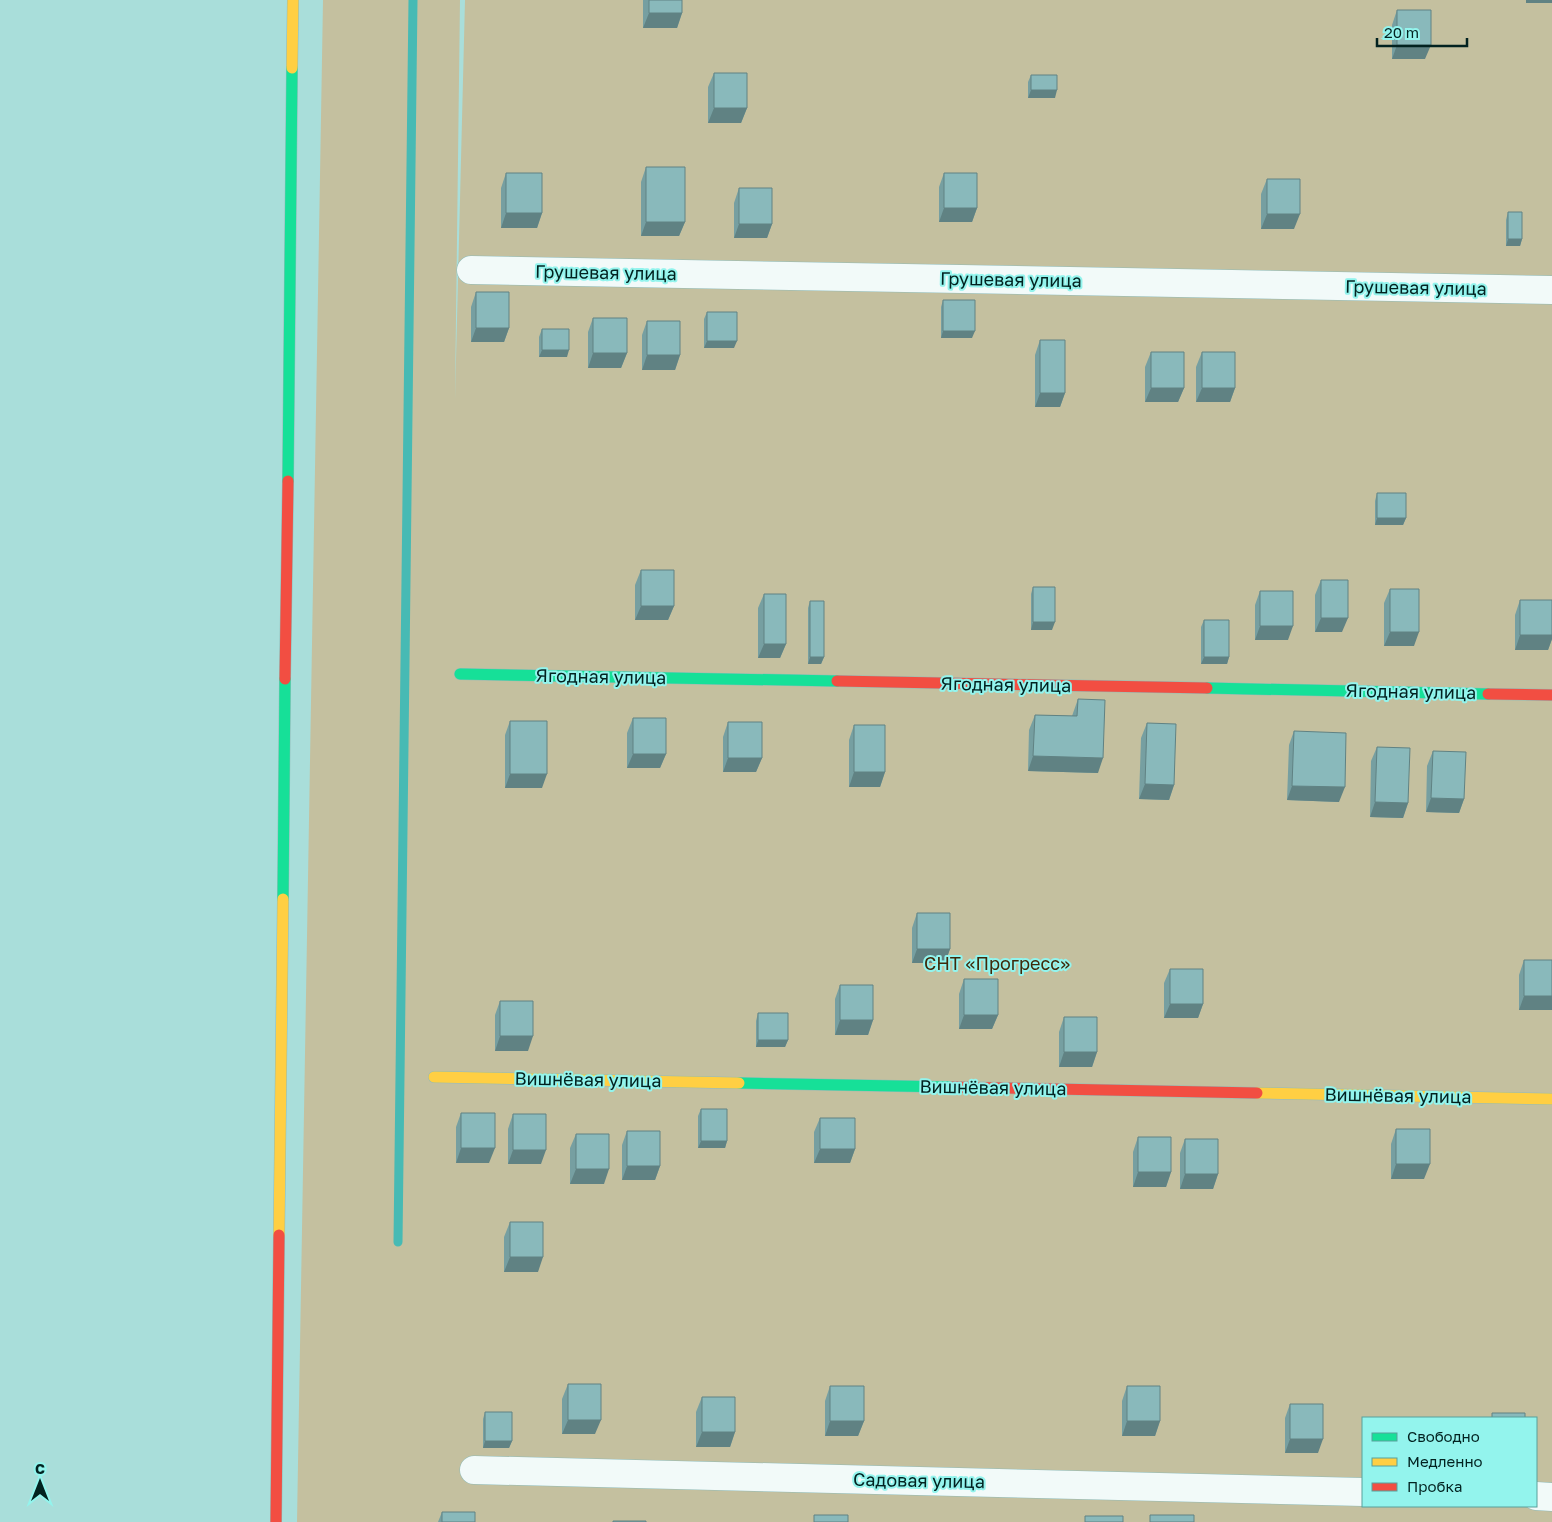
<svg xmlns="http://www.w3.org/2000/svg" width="1552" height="1522" viewBox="0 0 1552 1522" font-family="'Golos Text',sans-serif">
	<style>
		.green { fill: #c4c09f; fill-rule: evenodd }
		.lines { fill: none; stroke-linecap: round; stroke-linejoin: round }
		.stream { stroke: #47bab4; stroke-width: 9 }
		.street-casing { stroke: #90bbb8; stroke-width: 29 }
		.fast-casing { stroke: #90bbb8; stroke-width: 12 }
		.slow-casing { stroke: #90bbb8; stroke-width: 12 }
		.jam-casing { stroke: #90bbb8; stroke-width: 12 }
		.street { stroke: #f2faf9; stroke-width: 28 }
		.fast { stroke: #16e098; stroke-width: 11 }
		.slow { stroke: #ffcf43; stroke-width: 11 }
		.jam { stroke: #f24e42; stroke-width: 11 }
		.wall { fill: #769fa1 }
		.shaded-wall { fill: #608283 }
		.building { fill: #89b9bb; stroke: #608283 }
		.labels { text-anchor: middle; stroke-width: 4; stroke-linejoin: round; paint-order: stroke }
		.street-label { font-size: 18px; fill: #022220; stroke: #93f4ed }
		.park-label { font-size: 18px; fill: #3f2809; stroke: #93f4ed }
	</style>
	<rect width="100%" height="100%" fill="#a9deda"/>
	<path class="green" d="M323,0H460L455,399L465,0H1552V1522H297ZM1363,1418H1536V1506H1363Z"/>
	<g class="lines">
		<path class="stream" d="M398,1242L413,0"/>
		<g class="street-casing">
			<path id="street" d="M471,270L1552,290
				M474,1470L1363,1492
				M1536,1496L1552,1497"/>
		</g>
		<g class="fast-casing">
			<path id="fast" d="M288,481L292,68
				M460,674L837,681
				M1207,688L1488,694
				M283,899L285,679
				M739,1083L951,1087"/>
		</g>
		<g class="slow-casing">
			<path id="slow" d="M292,68L293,0
				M434,1077L739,1083
				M1257,1093L1552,1099
				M279,1235L283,899"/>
		</g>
		<g class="jam-casing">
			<path id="jam" d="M285,679L288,481
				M837,681L1207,688
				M1488,694L1552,695
				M951,1087L1257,1093
				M276,1522L279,1235"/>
		</g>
		<use href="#street" class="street"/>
		<use href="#fast" class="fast"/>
		<use href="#slow" class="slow"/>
		<use href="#jam" class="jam"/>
	</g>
	<path class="wall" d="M643,0H682V13L677,28H643Z
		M1397,10L1425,59H1392V25Z
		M714,73L747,108L741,123H708V87Z
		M1031,75L1055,98H1028V82Z
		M646,167L685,222L679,236H641V182Z
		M506,173L542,213L537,228H501V188Z
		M944,173L977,208L972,222H939V187Z
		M1267,179L1294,229H1261V194Z
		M739,188L772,224L767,238H734V203Z
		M1508,212L1522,239L1520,246H1506V220Z
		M476,292L509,328L504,342H471V307Z
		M943,300L972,338H941V307Z
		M707,312L734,348H704V319Z
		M593,318L627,353L621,368H588V332Z
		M647,321L680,355L675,370H642V335Z
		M542,329L567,357H539V337Z
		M1040,340L1065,393L1060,407H1035V355Z
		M1151,352L1184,388L1178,402H1145V367Z
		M1202,352L1235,388L1230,402H1196V367Z
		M1377,493L1406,518L1403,525H1375V501Z
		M641,570L674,606L668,620H635V585Z
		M1321,580L1342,632H1315V595Z
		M1033,587L1052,630H1031V594Z
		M1390,589L1414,646H1384V603Z
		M1260,591L1288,640H1255V605Z
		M764,594L786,644L780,658H758V608Z
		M1520,600H1552V639L1548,650H1515V615Z
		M810,601L824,657L821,664H808V608Z
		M1204,620L1229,657L1227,664H1201V627Z
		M1078,699L1098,773L1028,771L1029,730L1035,715L1072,716Z
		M633,718L666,754L660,768H627V733Z
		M510,721L542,788H505V735Z
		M728,722L762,758L756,772H723V737Z
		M1147,723L1174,785L1169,800L1139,799L1141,738Z
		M854,725L885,772L880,787H849V740Z
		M1294,731L1339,802L1287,800L1289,745Z
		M1377,747L1408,803L1403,818L1370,817L1371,761Z
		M1433,751L1464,799L1459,813L1426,812L1427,766Z
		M917,913L950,949L945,963H912V928Z
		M1524,960L1552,1010H1519V975Z
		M1170,969L1203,1004L1198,1018H1164V983Z
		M964,979L998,1015L992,1029H959V994Z
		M840,985L873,1020L868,1035H835V999Z
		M500,1001L528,1051H495V1015Z
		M758,1013L788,1040L785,1047H756V1021Z
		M1064,1017L1097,1052L1092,1067H1059V1032Z
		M701,1109L727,1141L725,1148H698V1116Z
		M461,1113L489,1163H456V1127Z
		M513,1114L541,1164H508V1129Z
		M820,1118L855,1149L850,1163H814V1132Z
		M1396,1129L1424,1179H1391V1144Z
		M627,1131L660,1166L655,1180H622V1145Z
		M576,1134L604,1184H570V1148Z
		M1138,1137L1171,1172L1166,1187H1133V1152Z
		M1185,1139L1218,1174L1213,1189H1180V1153Z
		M510,1222L538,1272H504V1237Z
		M568,1384L595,1434H562V1399Z
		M830,1386L864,1421L858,1436H825V1401Z
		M1127,1386L1160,1421L1155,1436H1122V1401Z
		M702,1397L735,1432L730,1447H696V1412Z
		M1290,1404L1318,1453H1285V1418Z
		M485,1412L512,1441L509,1448H483V1419Z
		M442,1512L475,1522H438Z"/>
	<path class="shaded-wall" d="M1526,0H1552V3H1526Z
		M649,13H682L677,28H643Z
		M1397,45H1431L1425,59H1392Z
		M1031,90H1057L1055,98H1028Z
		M714,108H747L741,123H708Z
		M944,208H977L972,222H939Z
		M506,213H542L537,228H501Z
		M1267,214H1300L1294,229H1261Z
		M646,222H685L679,236H641Z
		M739,224H772L767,238H734Z
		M1508,239H1522L1520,246H1506Z
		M476,328H509L504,342H471Z
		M943,331H975L972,338H941Z
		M707,341H737L734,348H704Z
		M542,350H569L567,357H539Z
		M593,353H627L621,368H588Z
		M647,355H680L675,370H642Z
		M1151,388H1184L1178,402H1145Z
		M1202,388H1235L1230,402H1196Z
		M1040,393H1065L1060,407H1035Z
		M1377,518H1406L1403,525H1375Z
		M641,606H674L668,620H635Z
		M1321,618H1348L1342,632H1315Z
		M1033,622H1055L1052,630H1031Z
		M1260,626H1293L1288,640H1255Z
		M1390,632H1419L1414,646H1384Z
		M1520,635H1552V639L1548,650H1515Z
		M764,644H786L780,658H758Z
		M810,657H824L821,664H808Z
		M1204,657H1229L1227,664H1201Z
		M633,754H666L660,768H627Z
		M1033,756L1103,758L1098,773L1028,771Z
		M728,758H762L756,772H723Z
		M854,772H885L880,787H849Z
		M510,774H547L542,788H505Z
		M1145,784L1174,785L1169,800L1139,799Z
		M1292,786L1345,787L1339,802L1287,800Z
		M1431,798L1464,799L1459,813L1426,812Z
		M1375,802L1408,803L1403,818L1370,817Z
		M917,949H950L945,963H912Z
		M1524,996H1552V1010H1519Z
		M1170,1004H1203L1198,1018H1164Z
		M964,1015H998L992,1029H959Z
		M840,1020H873L868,1035H835Z
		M500,1036H533L528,1051H495Z
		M758,1040H788L785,1047H756Z
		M1064,1052H1097L1092,1067H1059Z
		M701,1141H727L725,1148H698Z
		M461,1148H495L489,1163H456Z
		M820,1149H855L850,1163H814Z
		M513,1150H546L541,1164H508Z
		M1396,1164H1430L1424,1179H1391Z
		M627,1166H660L655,1180H622Z
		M576,1169H609L604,1184H570Z
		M1138,1172H1171L1166,1187H1133Z
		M1185,1174H1218L1213,1189H1180Z
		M510,1257H543L538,1272H504Z
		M568,1420H601L595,1434H562Z
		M830,1421H864L858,1436H825Z
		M1127,1421H1160L1155,1436H1122Z
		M702,1432H735L730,1447H696Z
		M1290,1439H1323L1318,1453H1285Z
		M485,1441H512L509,1448H483Z"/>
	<path class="building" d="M649,0H682V13H649Z
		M1397,10H1431V45H1397Z
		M714,73H747V108H714Z
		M1031,75H1057V90H1031Z
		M646,167H685V222H646Z
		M506,173H542V213H506Z
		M944,173H977V208H944Z
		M1267,179H1300V214H1267Z
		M739,188H772V224H739Z
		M1508,212H1522V239H1508Z
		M476,292H509V328H476Z
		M943,300H975V331H943Z
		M707,312H737V341H707Z
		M593,318H627V353H593Z
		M647,321H680V355H647Z
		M542,329H569V350H542Z
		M1040,340H1065V393H1040Z
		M1151,352H1184V388H1151Z
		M1202,352H1235V388H1202Z
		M1377,493H1406V518H1377Z
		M641,570H674V606H641Z
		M1321,580H1348V618H1321Z
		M1033,587H1055V622H1033Z
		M1390,589H1419V632H1390Z
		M1260,591H1293V626H1260Z
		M764,594H786V644H764Z
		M1520,600H1552V635H1520Z
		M810,601H824V657H810Z
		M1204,620H1229V657H1204Z
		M1078,699L1105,700L1103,758L1033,756L1035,715L1077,716Z
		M633,718H666V754H633Z
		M510,721H547V774H510Z
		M728,722H762V758H728Z
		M1147,723L1176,724L1174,785L1145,784Z
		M854,725H885V772H854Z
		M1294,731L1346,733L1345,787L1292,786Z
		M1377,747L1410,748L1408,803L1375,802Z
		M1433,751L1466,752L1464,799L1431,798Z
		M917,913H950V949H917Z
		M1524,960H1552V996H1524Z
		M1170,969H1203V1004H1170Z
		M964,979H998V1015H964Z
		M840,985H873V1020H840Z
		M500,1001H533V1036H500Z
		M758,1013H788V1040H758Z
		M1064,1017H1097V1052H1064Z
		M701,1109H727V1141H701Z
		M461,1113H495V1148H461Z
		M513,1114H546V1150H513Z
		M820,1118H855V1149H820Z
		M1396,1129H1430V1164H1396Z
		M627,1131H660V1166H627Z
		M576,1134H609V1169H576Z
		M1138,1137H1171V1172H1138Z
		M1185,1139H1218V1174H1185Z
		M510,1222H543V1257H510Z
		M568,1384H601V1420H568Z
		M830,1386H864V1421H830Z
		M1127,1386H1160V1421H1127Z
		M702,1397H735V1432H702Z
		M1290,1404H1323V1439H1290Z
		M485,1412H512V1441H485Z
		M1492,1413H1525V1418H1492Z
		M442,1512H475V1522H442Z
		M814,1515H848V1522H814Z
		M1150,1515H1194V1522H1150Z
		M1085,1516H1123V1522H1085Z
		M613,1521H646V1522H613Z"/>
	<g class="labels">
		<g class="street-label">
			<text transform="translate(606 273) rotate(1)" y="6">Грушевая улица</text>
			<text transform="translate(1011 280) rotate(1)" y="6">Грушевая улица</text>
			<text transform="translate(1416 288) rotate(1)" y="6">Грушевая улица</text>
			<text transform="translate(601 677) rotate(1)" y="6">Ягодная улица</text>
			<text transform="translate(1006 685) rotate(1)" y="6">Ягодная улица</text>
			<text transform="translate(1411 692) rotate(1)" y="6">Ягодная улица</text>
			<text transform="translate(588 1080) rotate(1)" y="6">Вишнёвая улица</text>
			<text transform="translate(993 1088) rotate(1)" y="6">Вишнёвая улица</text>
			<text transform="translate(1398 1096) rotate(1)" y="6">Вишнёвая улица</text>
			<text transform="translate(919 1481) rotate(1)" y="6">Садовая улица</text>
		</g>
		<g class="park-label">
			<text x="997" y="970">СНТ «Прогресс»</text>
		</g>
	</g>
	<rect x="1362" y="1417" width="175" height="90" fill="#93f4ed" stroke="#59a09b"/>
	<rect x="1372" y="1433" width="25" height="8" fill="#16e098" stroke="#59a09b"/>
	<text x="1407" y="1442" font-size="15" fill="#022220">Свободно</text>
	<rect x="1372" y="1458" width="25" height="8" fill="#ffcf43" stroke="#59a09b"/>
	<text x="1407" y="1467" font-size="15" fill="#022220">Медленно</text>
	<rect x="1372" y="1483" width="25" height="8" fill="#f24e42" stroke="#59a09b"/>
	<text x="1407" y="1492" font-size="15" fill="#022220">Пробка</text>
	<g transform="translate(40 1482)" stroke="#93f4ed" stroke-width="4" paint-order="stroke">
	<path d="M0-4L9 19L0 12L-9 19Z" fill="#022220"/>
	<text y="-8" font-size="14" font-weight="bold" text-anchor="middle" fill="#022220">С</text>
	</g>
	<path d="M1377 38v8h90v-8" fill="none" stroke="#022220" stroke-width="2.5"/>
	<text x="1384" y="38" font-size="15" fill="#022220" stroke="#93f4ed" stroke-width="4" paint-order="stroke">20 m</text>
</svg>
